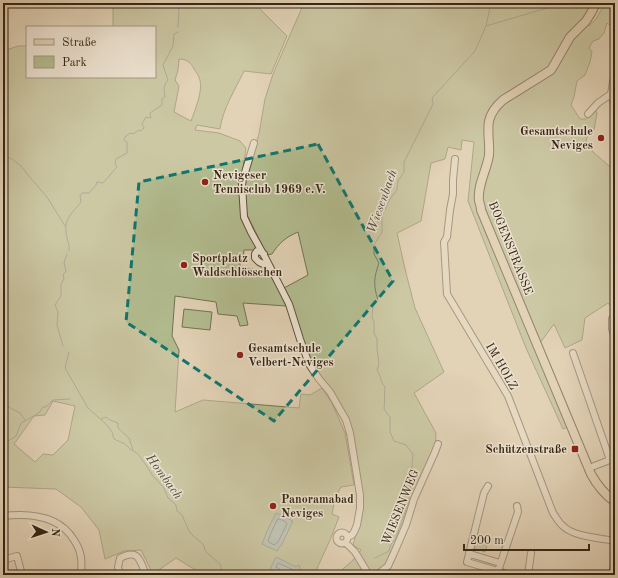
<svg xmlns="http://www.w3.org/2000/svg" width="618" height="578" viewBox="0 0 618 578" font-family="'Old Standard TT',serif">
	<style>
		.green { fill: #b2bc8f; stroke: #747152; fill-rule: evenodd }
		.water { fill: #99b5b9; stroke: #717c77 }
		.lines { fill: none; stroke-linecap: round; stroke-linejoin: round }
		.shore { stroke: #686e66; stroke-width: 1 }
		.stream { stroke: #717c77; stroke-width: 1 }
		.minor-casing { stroke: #61513c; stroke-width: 8 }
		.major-casing { stroke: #362614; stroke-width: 10 }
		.minor { stroke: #ece2d0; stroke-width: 6 }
		.major { stroke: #e2d2b6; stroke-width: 8 }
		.marked { fill: none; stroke: #0f766e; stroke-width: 3; stroke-dasharray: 8 5; stroke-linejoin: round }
		.poi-dot { fill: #8f2418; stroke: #ece2d0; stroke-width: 1.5 }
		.labels { text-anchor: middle; stroke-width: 3; stroke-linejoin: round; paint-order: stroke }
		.poi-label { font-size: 12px; font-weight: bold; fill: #362614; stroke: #ece2d0; text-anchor: start }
		.street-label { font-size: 12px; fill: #362614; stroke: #ece2d0 }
		.water-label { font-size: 13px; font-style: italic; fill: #4f4a3d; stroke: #ece2d0 }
	</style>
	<rect width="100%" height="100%" fill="#e2d2b6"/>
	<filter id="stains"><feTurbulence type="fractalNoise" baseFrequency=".005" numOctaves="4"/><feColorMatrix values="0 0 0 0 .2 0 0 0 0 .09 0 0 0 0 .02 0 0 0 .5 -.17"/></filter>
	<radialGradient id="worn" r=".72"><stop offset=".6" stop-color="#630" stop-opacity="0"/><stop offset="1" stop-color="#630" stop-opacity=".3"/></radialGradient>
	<path class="green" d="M113,3H257L256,5L287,36L271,74L244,71C235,90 223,108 220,129L197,125L195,130L219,133L240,141L246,148L242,176L241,209L259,250H244L243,260L240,261V268L270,271L279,289L286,306L243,303L248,325L240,326L237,316L218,314L216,302L175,296L172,336L179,350L175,412L203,400L299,408L301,394L310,395L322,388L332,403L345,433L354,485L341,487L335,498L332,514L339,517L330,540L314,575H204L176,558L153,574L141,550L124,551L105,559L99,530L81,507L56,489L3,487V51L18,46H27V77H155V27H113ZM179,59C186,59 191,62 194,69C196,72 199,76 200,80C203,91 195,110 191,121L174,112L179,86L175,80L178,70ZM53,401L75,406L68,440L53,455L43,454L35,462L14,444L34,416L45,415Z
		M304,3H593L584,20L589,26L596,19L605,3L606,5L607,3H615V20L614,25L611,26L607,23L604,33L599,39L593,41L589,48L592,52L590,62L585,75L577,81L574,97L571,105L580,119H586L590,114L596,111L597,113L594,130L588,134L586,141L593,152L615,171V311L608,303L585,318L582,340L565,348L554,324L540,343L573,425L563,429L526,348L468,201L474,142L462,140L461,150L448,147L445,159L431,163L421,221L397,233L405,269L415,308L444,372L414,393L436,433L435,449L396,548L388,575H336L352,561L361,550L353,545L363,508L361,484L353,433L344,411L330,388L314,366L304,344L284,288L308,275L298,232C286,237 279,243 272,254L267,255L247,215L243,187L244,179L259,134L265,99L273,74Z
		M184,309L212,312L210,330L182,327Z
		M477,534L490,537L485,552L473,548Z"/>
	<path class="water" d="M276,513L293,521L281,546H280L277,551L262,544L267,531Z
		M276,557L296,567L298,565L300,566L299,569L304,571L302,575H282L270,569Z"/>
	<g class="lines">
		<path class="shore" d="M278,519C281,519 286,521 287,524L278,542L274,545L269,542L268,541L271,533Z
			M283,575L282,571L276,567L278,563L296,571L298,573L299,575"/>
		<path class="stream" d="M177,3L176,5L179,9L178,27
			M486,26L491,3
			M3,155L12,159L21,166L28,175L47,197L65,226
			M69,251C70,246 68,243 67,238C63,219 70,216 81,202L80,196L82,193H89L96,185L97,182L103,183L117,167L115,164L116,159L127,153V142L124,140L125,137L130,133L133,134L139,130L141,131L144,128L142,124L146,117L151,118L150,113L162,105V99L165,97C164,89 163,86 168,80L163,65L173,46L174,34L178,32
			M63,346L57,325L58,312L55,305L61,296V284L64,279L63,275L66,271L64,263L67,254
			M69,352L65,368L88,408L107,425L112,432L114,439L125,444L130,449L138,454L148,468L152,475L164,488L168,498L176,505L177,511L182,515L189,531L193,536L203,544L206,552L220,564L222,571L227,575
			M3,404L20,413L25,420
			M101,419L106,417L110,420L118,423V428L129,438L133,450
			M3,447L5,443L16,436L21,423L39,413L42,408L47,406L53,400L70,399
			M375,558L389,551L391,544L395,540L409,502L413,454L406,445L394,441L390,432V417L384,409C385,401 384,394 385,387C380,381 381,376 377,370L379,364L377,349V339L374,333V322L372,317L373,305L378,300C373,285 374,277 379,263L374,254V245L382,232V216L390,199L397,190L398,181L404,172V162L433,104L432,98L475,51L486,26L547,8"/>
		<g class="minor-casing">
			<path id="minor" d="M615,71L611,94L615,108
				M588,114L598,103L611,94
				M254,143L243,179L242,185L244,217L251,232L266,259L289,304L300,339L309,364L319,379L330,392L346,420L350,433L360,495V508L357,525L354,532L352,535L348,537
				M455,159L453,180V194L450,210L447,237L444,242L447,294L508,396L553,513C556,517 559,523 563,526C574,537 600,538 615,541
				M264,254L259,251H257L255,254V258L259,262L270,267
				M612,319V329L615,338
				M573,353L610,460
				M589,468L615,458
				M488,486L484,493L467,562L511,575
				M3,516C29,513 59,515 74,540C82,552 82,561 81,575
				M336.5 538a5.5 5.5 0 1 1 11 0a5.5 5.5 0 1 1-11 0Z
				M346,543L355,552L369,575
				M470,554L500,563
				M3,560L17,556L22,575
				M498,571L518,512L517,506
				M120,575L118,567L120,558C139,548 140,561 146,575
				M377,575L388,566L394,553L406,525L414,499L435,452L438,444
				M528,575L531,553
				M612,575L615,560"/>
		</g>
		<g class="major-casing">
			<path id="major" d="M596,3L591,13L586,21L570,37L554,65L551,70L503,100C496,106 491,112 489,121C487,132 490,144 489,155C487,170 477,185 479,201C480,204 481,207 481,210L591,474C597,485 604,494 615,502"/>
		</g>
		<use href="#minor" class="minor"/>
		<use href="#major" class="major"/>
	</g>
	<path d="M0 0H618V578H0ZM318,144L393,281L274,421L126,322L139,182Z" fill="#e2d2b6" fill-opacity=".55" fill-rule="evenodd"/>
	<path class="marked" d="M318,144L393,281L274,421L126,322L139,182Z"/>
	<g class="poi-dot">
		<circle cx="601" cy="138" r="4"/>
		<circle cx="205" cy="182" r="4"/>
		<circle cx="184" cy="265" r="4"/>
		<circle cx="240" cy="355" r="4"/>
		<rect x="571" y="445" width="8" height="8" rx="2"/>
		<circle cx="273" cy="506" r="4"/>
	</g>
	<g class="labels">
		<g class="poi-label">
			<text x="593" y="135" text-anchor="end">Gesamtschule<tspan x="593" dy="14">Neviges</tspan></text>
			<text x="213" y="179">Nevigeser<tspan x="213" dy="14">Tennisclub 1969 e.V.</tspan></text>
			<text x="192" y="262">Sportplatz<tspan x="192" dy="14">Waldschlösschen</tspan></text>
			<text x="248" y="352">Gesamtschule<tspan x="248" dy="14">Velbert-Neviges</tspan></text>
			<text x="567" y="453" text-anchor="end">Schützenstraße</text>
			<text x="281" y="503">Panoramabad<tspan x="281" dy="14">Neviges</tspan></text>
		</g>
		<g class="street-label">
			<text transform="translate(511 248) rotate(68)" y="4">BOGENSTRASSE</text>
			<text transform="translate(502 366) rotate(60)" y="4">IM HOLZ</text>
			<text transform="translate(400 507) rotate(-68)" y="4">WIESENWEG</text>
		</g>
		<g class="water-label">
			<text transform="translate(381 201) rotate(-70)" y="5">Wiesenbach</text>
			<text transform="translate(165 476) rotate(54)" y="5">Hombach</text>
		</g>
	</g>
	<rect width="618" height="578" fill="none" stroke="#e2d2b6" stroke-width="16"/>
	<rect x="4" y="4" width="610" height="570" fill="none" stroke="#362614" stroke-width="2"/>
	<rect x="8" y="8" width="602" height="562" fill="none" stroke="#362614"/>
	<rect x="26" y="26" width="130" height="52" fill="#ece2d0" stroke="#a39785"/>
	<rect x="34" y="39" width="20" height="6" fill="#e2d2b6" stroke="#a39785"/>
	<text x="62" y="46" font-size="12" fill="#362614">Straße</text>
	<rect x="34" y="56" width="20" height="12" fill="#b2bc8f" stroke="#a39785"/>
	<text x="62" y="66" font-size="12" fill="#362614">Park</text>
	<g transform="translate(46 532) rotate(93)" stroke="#ece2d0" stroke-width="3" paint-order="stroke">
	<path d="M0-3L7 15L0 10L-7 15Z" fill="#362614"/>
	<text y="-6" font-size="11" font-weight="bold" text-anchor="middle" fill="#362614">N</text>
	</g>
	<path d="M464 544v6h125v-6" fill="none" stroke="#362614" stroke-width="2"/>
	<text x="470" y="544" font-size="12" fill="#362614" stroke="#ece2d0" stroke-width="3" paint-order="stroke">200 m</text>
	<rect width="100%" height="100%" filter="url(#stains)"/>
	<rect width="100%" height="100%" fill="url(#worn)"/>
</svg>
